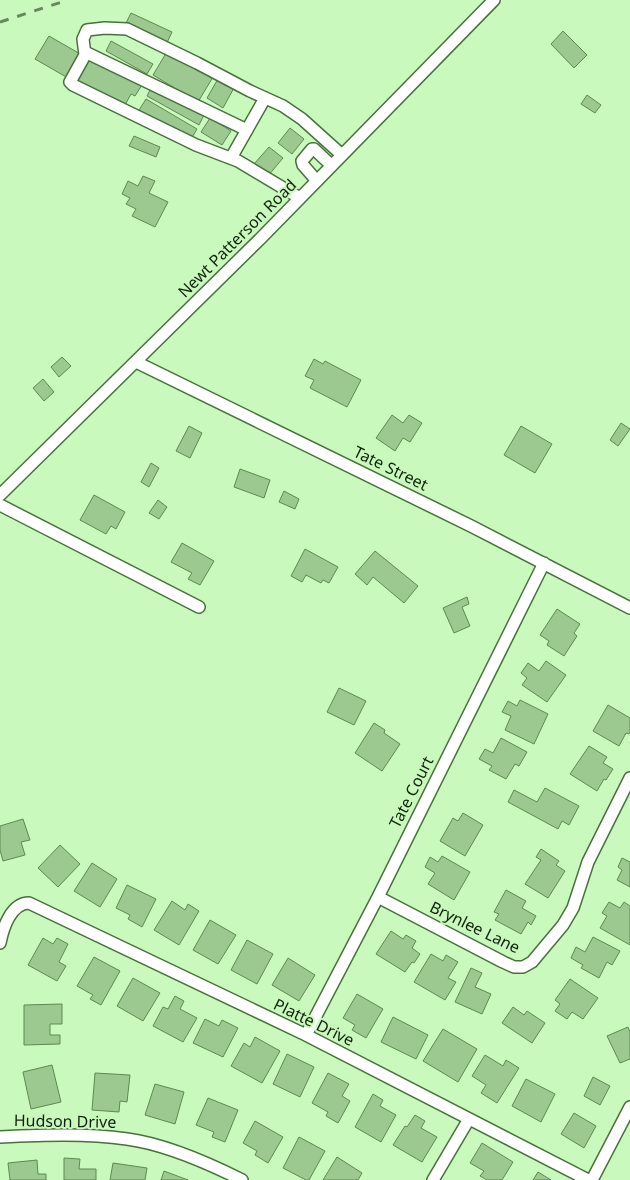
<svg xmlns="http://www.w3.org/2000/svg" width="630" height="1180" viewBox="0 0 630 1180" font-family="'Noto Sans',sans-serif">
	<style>
		.building { fill: #9cc990; stroke: #5e8952 }
		.lines { fill: none; stroke-linecap: round; stroke-linejoin: round }
		.minor-casing { stroke: #47723b; stroke-width: 14 }
		.minor { stroke: #fff; stroke-width: 11 }
		.rail { stroke: #68875f; stroke-width: 3; stroke-dasharray: 9 9; stroke-linecap: butt }
		.labels { text-anchor: middle; stroke-width: 4; stroke-linejoin: round; paint-order: stroke }
		.street-label { font-size: 16px; fill: #11220c; stroke: #c9f9bc }
	</style>
	<rect width="100%" height="100%" fill="#c9f9bc"/>
	<path class="building" d="M131,13L172,32L166,45L125,25Z
		M563,31L587,55L574,68L551,44Z
		M49,36L82,55L68,78L35,59Z
		M111,41L153,64L147,74L106,51Z
		M168,50L213,77L198,102L153,75Z
		M90,54L142,85L135,96L131,94L124,107L75,79Z
		M219,77L235,86L223,108L207,98Z
		M152,86L204,115L199,125L147,96Z
		M587,95L601,105L595,113L581,104Z
		M146,99L197,129L190,141L139,110Z
		M210,118L231,131L222,145L201,132Z
		M290,128L304,139L292,154L278,143Z
		M134,136L160,147L156,157L129,146Z
		M269,147L283,158L268,176L254,164Z
		M143,176L155,181L149,193L168,202L155,227L132,216L136,209L126,204L130,198L122,194L128,181L138,186Z
		M62,357L71,366L59,377L51,367Z
		M314,359L323,364L325,361L361,380L347,407L310,388L314,380L305,376Z
		M43,379L54,392L44,401L33,388Z
		M392,415L403,423L409,415L422,423L410,442L403,438L395,451L376,438Z
		M621,423L630,429L618,446L610,440Z
		M189,426L202,433L190,458L176,451Z
		M521,426L552,444L535,473L504,455Z
		M151,463L159,468L149,487L141,482Z
		M240,469L270,480L264,498L234,487Z
		M284,491L299,499L295,509L279,502Z
		M94,495L125,512L116,529L111,526L106,534L80,520Z
		M158,500L167,507L159,519L149,513Z
		M182,543L214,561L200,585L188,579L192,573L171,562Z
		M305,549L338,567L329,583L323,580L321,583L306,575L302,582L291,576Z
		M375,551L418,586L404,603L373,577L367,585L355,574Z
		M467,597L469,604L462,607L470,626L454,633L443,608Z
		M557,609L580,624L574,633L577,636L564,656L547,645L549,641L540,635Z
		M546,661L566,675L547,702L522,685L527,678L521,673L528,663L539,671Z
		M339,688L366,701L354,725L327,712Z
		M520,700L548,714L534,744L505,730L511,716L502,712L508,701L517,706Z
		M608,705L630,718V732L629,734L626,733L619,746L593,731Z
		M374,723L385,730L384,733L400,744L382,771L355,753Z
		M501,738L527,752L519,766L515,764L506,779L489,770L492,766L479,759L485,749L493,753Z
		M589,746L607,757L603,763L613,769L606,780L604,779L597,791L570,774Z
		M545,788L579,806L569,825L562,821L558,829L508,802L514,790L537,802Z
		M463,813L483,825L465,856L440,841L453,818L458,821Z
		M23,819L30,840L21,842L25,855L3,861L0,850V826Z
		M60,845L80,864L58,887L38,868Z
		M541,849L559,861L556,865L565,871L548,898L525,884L541,860L536,857Z
		M442,856L470,872L454,900L428,884L435,873L425,867L430,857L438,862Z
		M622,858L630,862V887L617,880L622,870L618,867Z
		M92,863L117,879L100,907L74,891Z
		M127,885L156,899L142,927L128,919L130,915L116,908Z
		M506,890L526,901L522,908L536,916L531,925L528,922L521,934L495,920L499,914L494,912Z
		M172,901L185,910L188,904L199,911L179,945L154,930Z
		M609,902L620,908L624,902L630,906V945L600,928L607,916L602,913Z
		M210,920L236,935L218,964L193,950Z
		M391,931L403,939L406,935L416,941L412,948L420,954L414,963L412,962L405,972L376,954Z
		M593,937L620,951L612,965L607,962L599,978L581,968L583,965L571,958L576,947L585,952Z
		M43,938L53,944L57,938L68,944L59,962L66,966L57,981L28,965Z
		M247,940L273,954L257,984L231,970Z
		M431,954L443,961L446,955L458,962L448,978L456,982L445,1000L414,982Z
		M94,957L120,971L101,1005L90,999L93,995L77,986Z
		M288,958L315,975L299,1001L272,985Z
		M471,968L482,973L475,987L491,994L482,1014L455,1002Z
		M133,978L160,993L143,1021L117,1006Z
		M570,979L598,998L583,1019L572,1012L567,1019L555,1011L560,1004L555,1000Z
		M357,994L383,1009L366,1038L352,1030L355,1025L343,1018Z
		M175,996L184,1001L180,1009L197,1018L183,1042L153,1026L163,1007L168,1009Z
		M62,1004V1024H50V1035H60V1044L24,1045V1005Z
		M513,1007L524,1015L527,1011L545,1023L532,1043L502,1023Z
		M393,1017L428,1035L416,1059L381,1042Z
		M205,1019L219,1026L222,1020L238,1028L223,1057L193,1043Z
		M628,1027L630,1032V1059L620,1063L607,1036Z
		M443,1029L477,1049L458,1082L423,1061Z
		M255,1037L280,1051L262,1083L231,1066L244,1043L250,1047Z
		M287,1054L314,1067L300,1097L273,1084Z
		M485,1055L503,1066L506,1060L519,1068L497,1103L481,1093L486,1085L472,1076Z
		M52,1065L61,1102L31,1109L23,1072Z
		M95,1073L130,1075L127,1102L120,1101L119,1112L92,1110Z
		M328,1073L349,1084L342,1096L350,1101L338,1123L326,1116L328,1112L312,1103Z
		M593,1077L610,1086L600,1105L584,1096Z
		M526,1079L555,1094L541,1122L512,1106Z
		M155,1084L184,1092L175,1124L145,1115Z
		M373,1094L383,1100L380,1106L396,1115L381,1142L355,1127Z
		M208,1098L238,1110L225,1142L212,1137L214,1132L196,1125Z
		M574,1113L596,1126L584,1148L561,1134Z
		M415,1115L425,1121L421,1128L437,1137L422,1162L393,1145L405,1126L407,1127Z
		M255,1121L283,1137L268,1163L255,1155L257,1151L243,1143Z
		M299,1137L325,1151L309,1180H306L283,1168Z
		M482,1143L513,1162L502,1180H487L480,1176L484,1171L470,1163Z
		M337,1157L362,1173L358,1180H323Z
		M64,1158L80,1159L79,1169H96V1180H64Z
		M37,1160L38,1174H46V1180H10L8,1163Z
		M113,1163L147,1168L145,1180H110Z
		M164,1171L188,1180H161Z
		M538,1172L551,1180H533Z"/>
	<g class="lines">
		<g class="minor-casing">
			<path id="minor" d="M85,52L247,130
				M231,158L265,98
				M317,181L303,165L302,161L312,149H314L331,165
				M300,198L238,161L196,145L73,85L70,82L85,55L83,39L87,30L105,28L127,29L197,63L250,91L283,106L302,119L342,155
				M136,362L471,526L630,608
				M0,495L261,238L494,0
				M0,505L199,607
				M378,897L503,962L514,967H523L532,962L563,925L573,908L588,862L630,778
				M0,943C3,928 11,903 29,903L306,1035L588,1180
				M306,1035L378,897L544,563
				M0,1137C42,1135 85,1133 127,1139C165,1144 208,1163 242,1180
				M433,1180L469,1119
				M592,1180L630,1107"/>
		</g>
		<use href="#minor" class="minor"/>
		<path class="rail" d="M0,22L68,0"/>
	</g>
	<g class="labels">
		<g class="street-label">
			<text transform="translate(237 238) rotate(-45)" y="6">Newt Patterson Road</text>
			<text transform="translate(391 468) rotate(26)" y="6">Tate Street</text>
			<text transform="translate(411 792) rotate(-63)" y="6">Tate Court</text>
			<text transform="translate(475 927) rotate(26)" y="6">Brynlee Lane</text>
			<text transform="translate(314 1022) rotate(26)" y="6">Platte Drive</text>
			<text transform="translate(65 1121) rotate(1)" y="6">Hudson Drive</text>
		</g>
	</g>
</svg>
